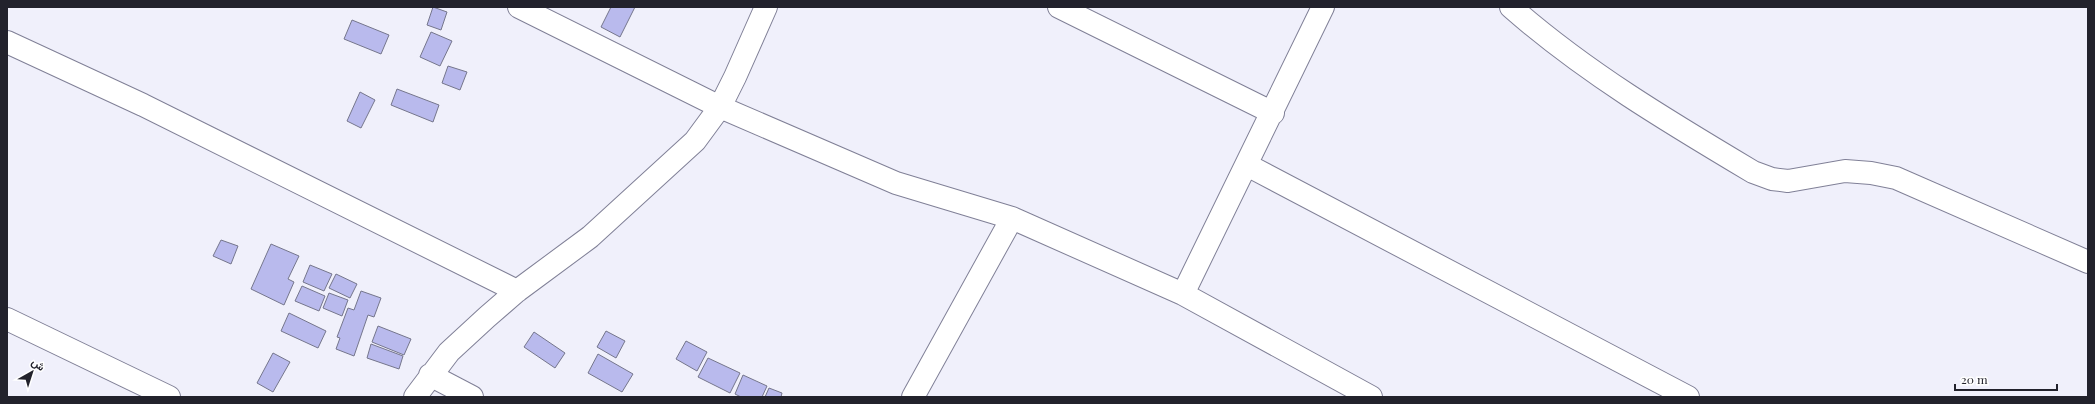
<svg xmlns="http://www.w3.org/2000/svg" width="2095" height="404" viewBox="0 0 2095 404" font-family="'Playfair Display',Vazirmatn,serif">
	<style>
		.building { fill: #b9baed; stroke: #75768c }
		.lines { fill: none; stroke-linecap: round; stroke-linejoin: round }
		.minor-casing { stroke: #808097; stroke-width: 24 }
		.minor { stroke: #fff; stroke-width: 22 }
	</style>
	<rect width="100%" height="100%" fill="#f0f0fb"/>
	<path class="building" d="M433,7L447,12L441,30L427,25Z
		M611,7H635L620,37L601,27Z
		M352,20L389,35L381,54L344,39Z
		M431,32L452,41L440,66L420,57Z
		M448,66L467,72L460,90L442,83Z
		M397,89L439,105L433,122L391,105Z
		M360,92L375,100L361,128L347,121Z
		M221,240L238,246L231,264L213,256Z
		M271,244L299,256L288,279L294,282L284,305L251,289Z
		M310,265L332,274L324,291L303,282Z
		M336,274L357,284L350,298L329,288Z
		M302,286L325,296L319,311L295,301Z
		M361,291L381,298L374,317L368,315L354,356L336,349L340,338L337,337L348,308L354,310Z
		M329,293L348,300L342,316L323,308Z
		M289,313L326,331L318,348L281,331Z
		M378,326L411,339L404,355L372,342Z
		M606,331L625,341L616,358L597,347Z
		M534,332L565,353L555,368L524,347Z
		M686,341L707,352L697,371L676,359Z
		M371,344L403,356L399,369L367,358Z
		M273,353L290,362L273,392L257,383Z
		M598,354L633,374L622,392L588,373Z
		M708,358L740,373L730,393L698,377Z
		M743,375L767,386L762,397H741L735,394Z
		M769,388L782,393L781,397H765Z"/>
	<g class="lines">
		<g class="minor-casing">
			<path id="minor" d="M519,7L720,107L896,183L1012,218L1183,294L1371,397
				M1059,7L1273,113
				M1511,7C1585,72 1669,122 1753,172L1772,179L1788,181L1845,171L1871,173L1896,178L2088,262
				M7,42L143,105L517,291
				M1247,165L1688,397
				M1183,294L1323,7
				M7,319L169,397
				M430,375L472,397
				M415,397L449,352L487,317L517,291L590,237L695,141L720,107L735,77L766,7
				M913,397L1012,218"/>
		</g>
		<use href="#minor" class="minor"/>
	</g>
	<rect width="2095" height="404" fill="none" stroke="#22222c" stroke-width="16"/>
	<g transform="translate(32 372) rotate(39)" stroke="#ffffff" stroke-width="3" paint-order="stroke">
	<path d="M0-3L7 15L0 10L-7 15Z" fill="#22222c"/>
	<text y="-6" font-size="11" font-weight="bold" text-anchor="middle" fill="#22222c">ش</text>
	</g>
	<path d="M1955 384v6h102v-6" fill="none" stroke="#22222c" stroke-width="2"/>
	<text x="1961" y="384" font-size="12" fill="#22222c" stroke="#ffffff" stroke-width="3" paint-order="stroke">20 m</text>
</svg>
